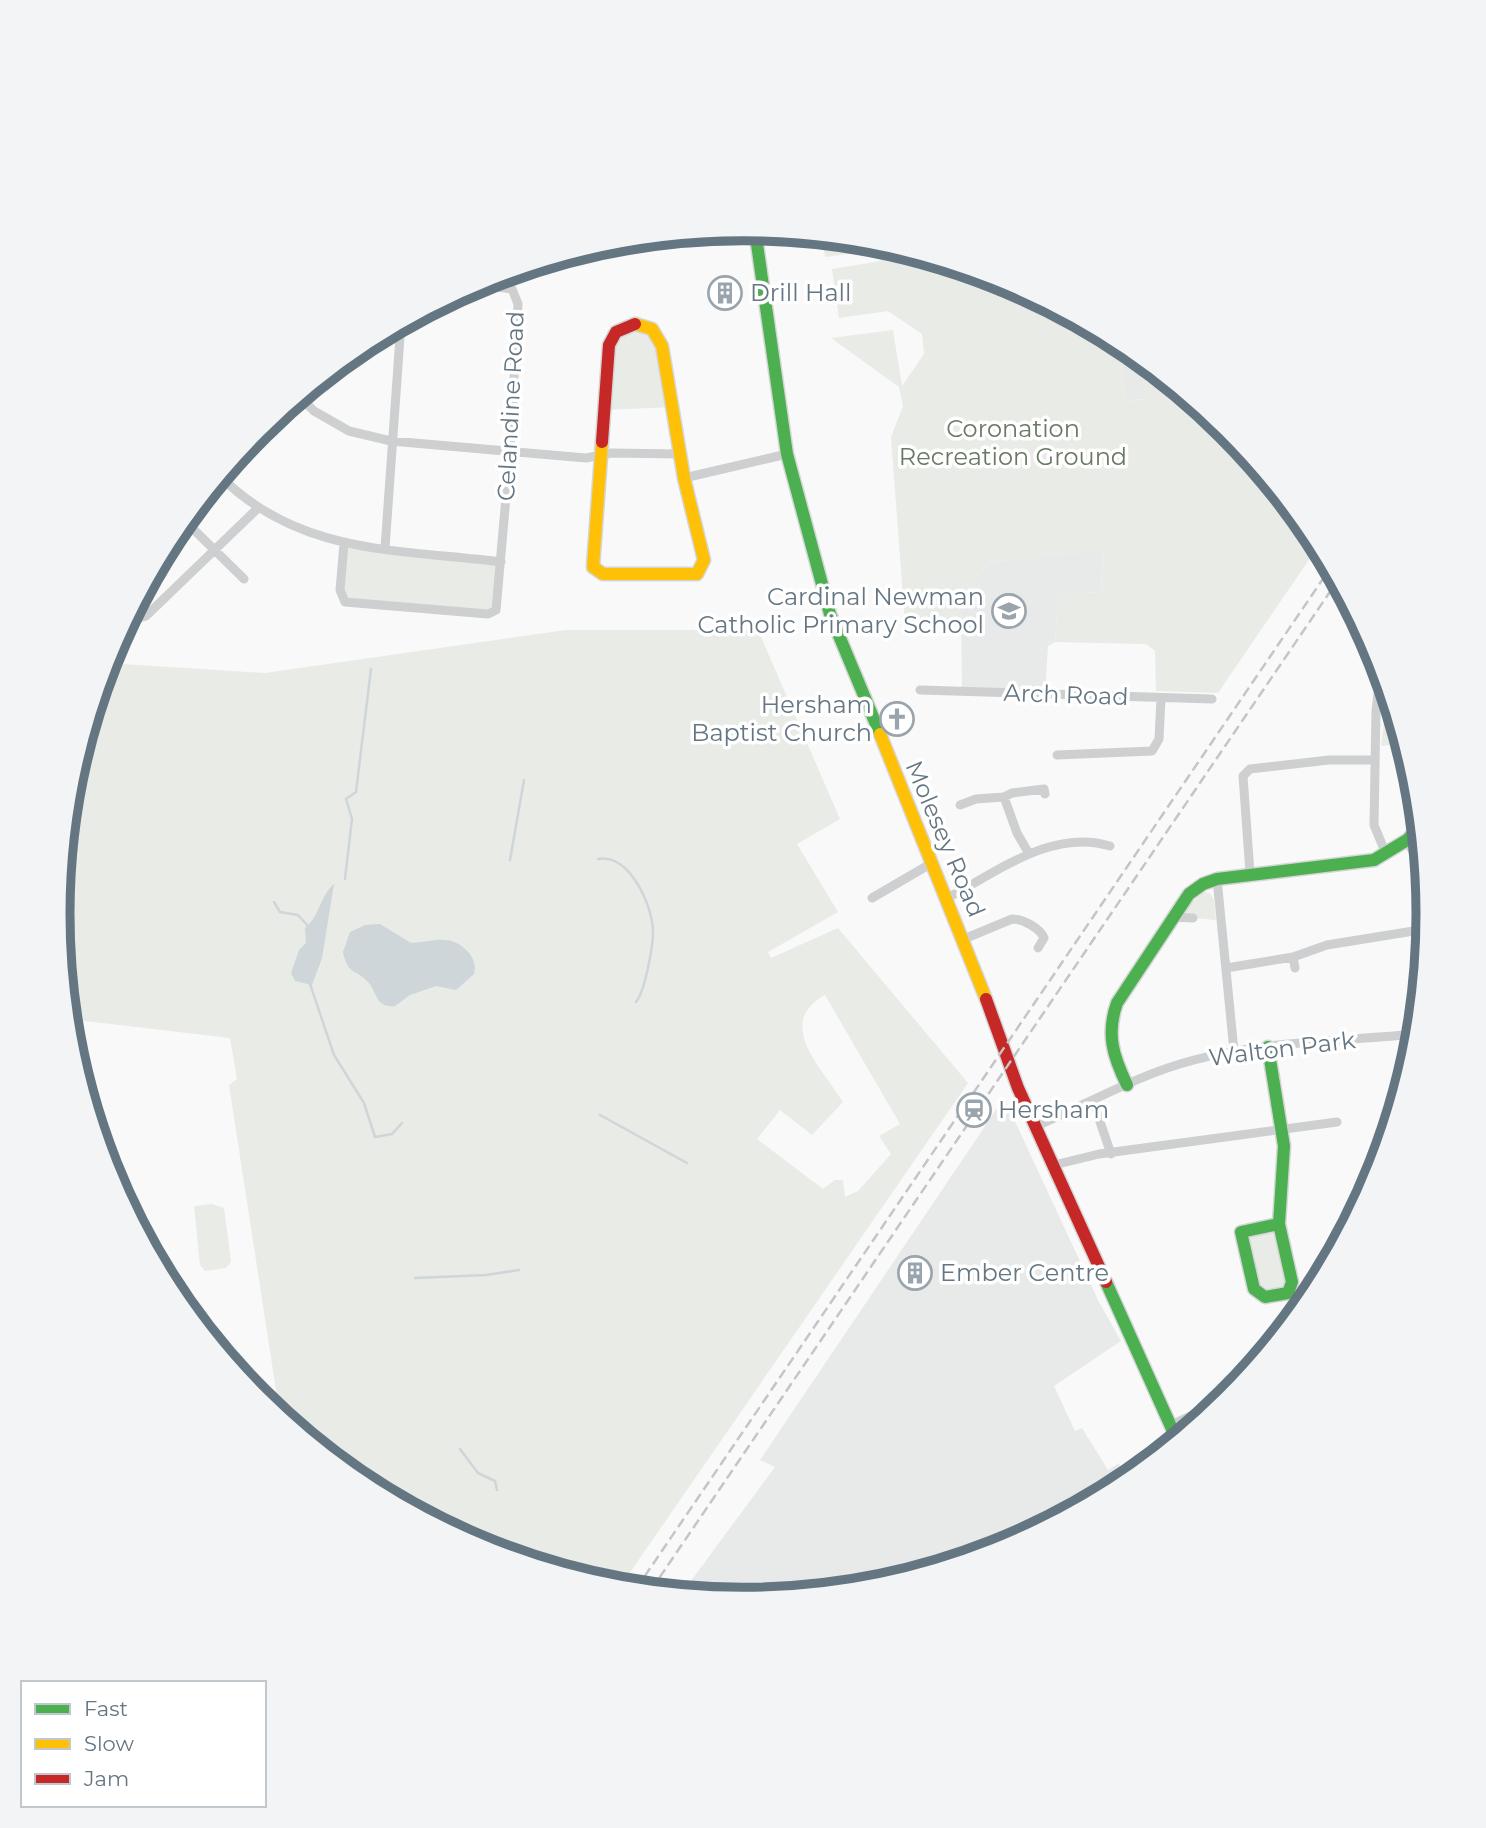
<svg xmlns="http://www.w3.org/2000/svg" width="1486" height="1828" viewBox="0 0 1486 1828" font-family="Montserrat,sans-serif">
	<style>
		.built { fill: #e8e9e9 }
		.green { fill: #e8ebe6; fill-rule: evenodd }
		.water { fill: #ced6d9 }
		.lines { fill: none; stroke-linecap: round; stroke-linejoin: round }
		.stream { stroke: #ced6d9; stroke-width: 2.5 }
		.fast-casing { stroke: #d5d6d7; stroke-width: 15 }
		.slow-casing { stroke: #d5d6d7; stroke-width: 15 }
		.jam-casing { stroke: #d5d6d7; stroke-width: 15 }
		.street { stroke: #cecfd0; stroke-width: 9 }
		.fast { stroke: #4caf50; stroke-width: 12 }
		.slow { stroke: #ffc107; stroke-width: 12 }
		.jam { stroke: #c62828; stroke-width: 12 }
		.rail { stroke: #c3c5c6; stroke-width: 2.5; stroke-dasharray: 10 5; stroke-linecap: butt }
		.labels { text-anchor: middle; stroke-width: 7; stroke-linejoin: round; paint-order: stroke }
		.poi-label { font-size: 24px; fill: #657683; stroke: #fff; text-anchor: start }
		.street-label { font-size: 24px; fill: #657683; stroke: #fff }
		.park-label { font-size: 24px; fill: #687a64; stroke: #fff }
		.rim { fill: none; stroke: #657683; stroke-width: 9 }
	</style>
	<rect width="100%" height="100%" fill="#f9f9f9"/>
	<path class="built" d="M1118,341L1124,344L1184,394L1126,401Z
		M1103,549L1101,592L1058,594L1055,642L1048,646L1045,694L962,692L961,597L988,563Z
		M1004,1098L1099,1302L1121,1341L1054,1386L1075,1431L1082,1428L1108,1470L1119,1463L1126,1482L1069,1513L1060,1502L1068,1514L1005,1547L876,1586L743,1599L682,1593L775,1467L760,1460Z"/>
	<path class="green" d="M822,237L877,242L1006,281L1118,341L1126,401L1145,399L1140,358L1228,430L1319,545L1218,693L1156,691L1155,651L1146,644L1055,642L1058,594L1101,592L1103,549L988,563L961,597V625L905,623L891,437L903,406L899,387L831,338L893,330L902,386L924,354L922,334L888,311L839,318L832,269L881,261L871,251L825,257Z
		M652,329L672,407L603,410L616,332Z
		M344,544L501,562L496,610L349,603L340,595Z
		M566,630H758L840,819L797,844L838,912L768,952L771,958L838,928L968,1083L620,1587L480,1547L362,1484L280,1416L229,1085L237,1079L230,1038L68,1019L58,914L71,780L106,663L265,673ZM825,995L900,1124L879,1136L891,1154L858,1191L845,1197L843,1180H835L823,1189L757,1139L780,1110L812,1135L843,1102C822,1068 774,1023 825,995Z
		M1387,693H1389L1404,744L1381,746L1385,712L1383,706Z
		M1203,892L1210,893L1214,900L1216,920L1193,918L1184,911Z
		M212,1204L224,1208L231,1262L226,1268L205,1271L200,1265L194,1206Z
		M1276,1229L1287,1284L1268,1292L1259,1285L1249,1240L1251,1236Z"/>
	<path class="water" d="M334,884L322,958L312,985L295,981L291,973L299,950L306,943L305,928C320,916 320,896 334,884Z
		M380,924L411,943C434,942 451,932 469,953C474,960 476,966 474,974L456,990L436,986L410,995L395,1006C375,1008 378,993 368,982C357,969 348,976 343,952L350,932L365,925Z"/>
	<g class="lines">
		<path class="stream" d="M598,859C630,853 653,907 653,932C653,947 645,991 636,1002
			M510,860L524,780
			M345,879L352,819L346,799L356,792L371,669
			M274,902L280,912L298,915L308,926
			M310,984L334,1055L364,1103L375,1137L392,1134L402,1123
			M600,1115L687,1163
			M415,1278L486,1275L519,1270
			M460,1449L478,1473L495,1481L497,1490"/>
		<g class="fast-casing">
			<path id="fast" d="M755,230L787,454L830,614L880,734
				M1268,1047L1284,1146L1279,1224L1292,1282L1288,1293L1265,1297L1254,1289L1241,1232L1279,1224
				M1127,1085C1113,1056 1106,1034 1117,1003L1189,894L1203,884L1217,879L1374,860L1407,840L1420,826
				M1106,1282L1177,1440"/>
		</g>
		<g class="slow-casing">
			<path id="slow" d="M602,442L593,567L603,574H697L704,560L684,478L662,346L652,329L635,324
				M880,734L986,999"/>
		</g>
		<g class="jam-casing">
			<path id="jam" d="M602,442L609,345L616,332L635,324
				M986,999L1018,1088L1106,1282"/>
		</g>
		<path class="street" d="M299,396L314,411L349,431L391,441L586,458L612,453L680,454
			M220,476C299,555 398,549 501,562
			M684,478L787,454
			M184,520L244,579
			M344,544L340,590L345,602L488,614L496,610L510,452L518,304L512,289L475,284
			M385,548L401,323
			M135,605L146,616
			M126,622L146,616L257,509
			M1381,667L1376,711L1374,825L1386,854
			M920,690L1212,699
			M1057,755L1152,751L1159,739L1161,698
			M960,805L976,799L1004,797
			M1407,840L1419,864L1427,929
			M1028,852L1017,833L1004,797L1012,793L1044,789L1045,794
			M1250,873L1243,776L1250,769L1329,760H1375
			M1217,879L1234,1051
			M872,898L932,863
			M947,898C996,873 1052,828 1110,846
			M1172,917L1193,918
			M964,939L1012,919C1023,919 1040,928 1044,938L1038,948
			M1226,968L1293,957
			M1295,968L1293,957L1327,945L1426,929
			M1093,1101L1111,1154
			M1036,1126C1088,1104 1139,1074 1194,1060C1265,1041 1343,1041 1416,1034
			M1054,1165L1099,1154L1337,1122
			M1171,1425L1201,1411L1215,1409"/>
		<use href="#fast" class="fast"/>
		<use href="#slow" class="slow"/>
		<use href="#jam" class="jam"/>
		<path class="rail" d="M636,1589L1331,567
			M651,1590L1338,580"/>
	</g>
	<defs>
		<g id="building-ring" transform="scale(1.75)"><circle r="9.5" fill="#fff" stroke="#99a4ac" stroke-width="1.5"/><path d="M-4-6H4V6H1V3H-1V6H-4ZM-2.5-4.3h1.7v1.8h-1.7ZM.8-4.3h1.7v1.8H.8ZM-2.5-1h1.7V.8h-1.7ZM.8-1h1.7V.8H.8Z" fill="#99a4ac"/></g>
		<g id="school-ring" transform="scale(1.75)"><circle r="9.5" fill="#fff" stroke="#99a4ac" stroke-width="1.5"/><path d="M0-5L7-2L0 1L-7-2ZM-4 1L0 2.5L4 1V4Q0 6-4 4Z" fill="#99a4ac"/></g>
		<g id="church-ring" transform="scale(1.75)"><circle r="9.5" fill="#fff" stroke="#99a4ac" stroke-width="1.5"/><path d="M-1.2-6h2.4v3.5h3.3v2.4h-3.3V6h-2.4V-.1h-3.3v-2.4h3.3Z" fill="#99a4ac"/></g>
		<g id="station-ring" transform="scale(1.75)"><circle r="9.5" fill="#fff" stroke="#99a4ac" stroke-width="1.5"/><path d="M-3-6H3Q5-6 5-4V2Q5 4 3 4L4.5 6H3L1.5 4h-3L-3 6H-4.5L-3 4Q-5 4-5 2V-4Q-5-6-3-6ZM-3.5-4v3h7v-3ZM-3.5 1v1.5H-2V1ZM2 1v1.5H3.5V1Z" fill="#99a4ac"/></g>
	</defs>
	<g fill-rule="evenodd">
		<use href="#building-ring" x="725" y="293"/>
		<use href="#school-ring" x="1009" y="611"/>
		<use href="#church-ring" x="897" y="719"/>
		<use href="#station-ring" x="974" y="1110"/>
		<use href="#building-ring" x="915" y="1273"/>
	</g>
	<g class="labels">
		<g class="poi-label">
			<text x="750" y="301">Drill Hall</text>
			<text x="984" y="605" text-anchor="end">Cardinal Newman<tspan x="984" dy="28">Catholic Primary School</tspan></text>
			<text x="872" y="713" text-anchor="end">Hersham<tspan x="872" dy="28">Baptist Church</tspan></text>
			<text x="998" y="1118">Hersham</text>
			<text x="940" y="1281">Ember Centre</text>
		</g>
		<g class="street-label">
			<text transform="translate(511 406) rotate(-87)" y="8">Celandine Road</text>
			<text transform="translate(1066 695) rotate(2)" y="8">Arch Road</text>
			<text transform="translate(945 839) rotate(67)" y="8">Molesey Road</text>
			<text transform="translate(1282 1049) rotate(-7)" y="8">Walton Park</text>
		</g>
		<g class="park-label">
			<text x="1013" y="437">Coronation<tspan x="1013" dy="28">Recreation Ground</tspan></text>
		</g>
	</g>
	<path d="M0 0H1486V1828H0ZM70 914a673 673 0 1 1 1346 0a673 673 0 1 1-1346 0Z" fill="#f3f4f5" fill-rule="evenodd"/>
	<path class="rim" d="M70 914a673 673 0 1 1 1346 0a673 673 0 1 1-1346 0Z"/>
	<rect x="21" y="1681" width="245" height="126" fill="#ffffff" stroke="#c1c8cd" stroke-width="2"/>
	<rect x="35" y="1704" width="35" height="10" fill="#4caf50" stroke="#c1c8cd" stroke-width="2"/>
	<text x="84" y="1716" font-size="21" fill="#657683">Fast</text>
	<rect x="35" y="1739" width="35" height="10" fill="#ffc107" stroke="#c1c8cd" stroke-width="2"/>
	<text x="84" y="1751" font-size="21" fill="#657683">Slow</text>
	<rect x="35" y="1774" width="35" height="10" fill="#c62828" stroke="#c1c8cd" stroke-width="2"/>
	<text x="84" y="1786" font-size="21" fill="#657683">Jam</text>
</svg>
